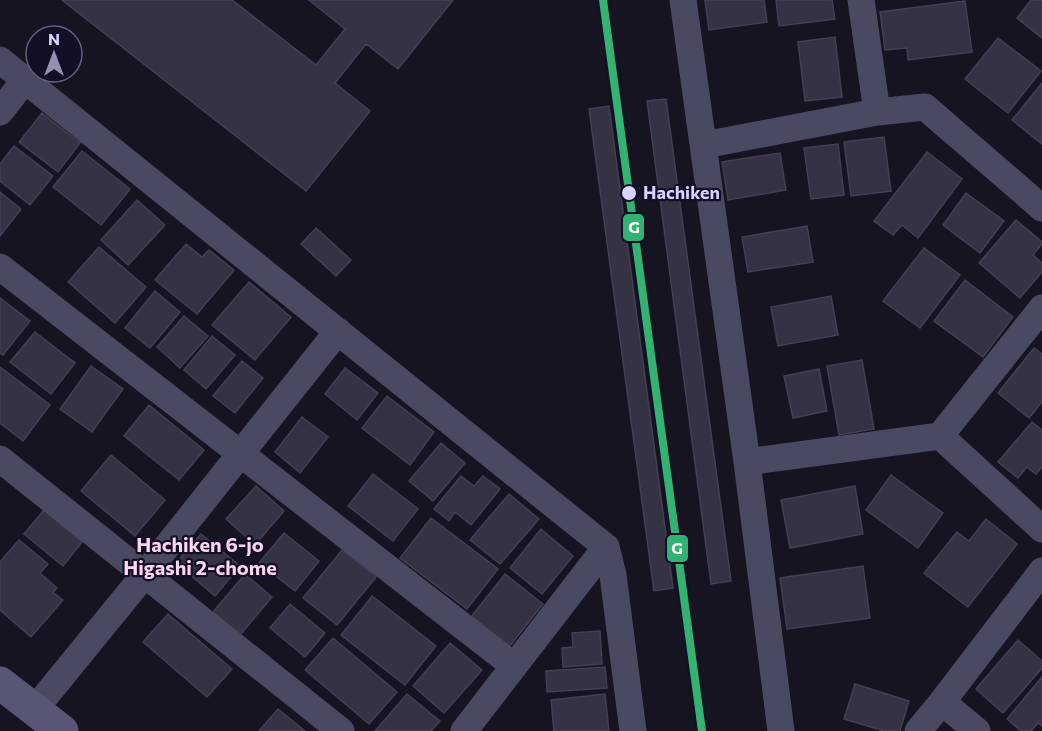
<svg xmlns="http://www.w3.org/2000/svg" width="1042" height="731" viewBox="0 0 1042 731" font-family="Commissioner,sans-serif">
	<style>
		.building { fill: #343243; stroke: #433f54; stroke-width: 1.5 }
		.lines { fill: none; stroke-linecap: round; stroke-linejoin: round }
		.street { stroke: #4a4962; stroke-width: 27 }
		.secondary { stroke: #575674; stroke-width: 33 }
		.rail-1-casing { stroke: #130f26; stroke-width: 12 }
		.rail-1 { stroke: #32b372; stroke-width: 8 }
		.stop-dot { fill: #d9d4ff; stroke: #130f26; stroke-width: 2 }
		.labels { text-anchor: middle; stroke-width: 4.5; stroke-linejoin: round; paint-order: stroke }
		.stop-label { font-size: 18px; font-weight: bold; fill: #d9d4ff; stroke: #130f26; text-anchor: start }
		.neighbourhood-label { font-size: 20px; font-weight: bold; fill: #ffd6f0; stroke: #130f26 }
		.line-badge { stroke: #130f26; stroke-width: 2 }
		.badge-label { font-size: 16px; text-anchor: middle; font-weight: bold; fill: #fff }
	</style>
	<rect width="100%" height="100%" fill="#161421"/>
	<path class="building" d="M62,0H232L316,65L345,29L309,0H453L398,69L366,44L335,83L370,111L306,191Z
		M705,0H764L767,22L709,30Z
		M776,0H832L835,19L779,26Z
		M1031,0H1042V38L1017,18Z
		M965,1L972,52L908,60L907,48L885,50L880,12Z
		M835,37L842,97L805,101L798,42Z
		M998,38L1041,71L1008,113L965,79Z
		M1042,83V144L1012,120Z
		M666,99L731,581L711,584L647,101Z
		M609,106L673,588L654,591L589,109Z
		M42,113L80,143L58,172L19,142Z
		M884,137L891,191L851,196L844,142Z
		M838,144L844,195L811,199L804,148Z
		M14,146L53,176L30,205L0,181V164Z
		M82,151L130,189L101,225L53,187Z
		M927,152L962,179L918,238L902,225L893,235L874,221Z
		M780,153L786,190L728,200L722,162Z
		M0,192L21,209L0,236Z
		M966,193L1004,221L980,253L943,225Z
		M137,200L165,225L128,265L101,240Z
		M1016,220L1042,242V244L1033,255L1042,263V272L1020,298L979,263Z
		M807,226L813,262L748,272L742,237Z
		M316,228L351,260L336,276L301,244Z
		M186,244L202,257L209,250L234,270L197,314L155,280Z
		M99,247L146,287L115,323L68,282Z
		M924,248L960,275L920,328L883,301Z
		M965,280L1013,317L983,357L934,321Z
		M249,282L291,317L255,360L212,325Z
		M155,291L180,312L150,348L125,328Z
		M831,296L838,335L778,346L771,307Z
		M0,298L30,321L3,355L0,353Z
		M184,316L208,336L180,368L157,347Z
		M35,332L75,363L51,394L10,362Z
		M212,336L235,355L206,389L184,370Z
		M1034,348L1042,354V402L1029,418L998,393Z
		M862,360L874,429L839,435L827,366Z
		M242,361L263,378L235,413L213,396Z
		M91,366L123,389L92,432L60,409Z
		M0,367L50,405L23,441L0,423Z
		M345,368L378,393L357,420L325,394Z
		M819,369L827,411L793,418L784,376Z
		M387,396L434,432L410,465L362,428Z
		M149,405L204,450L179,480L124,436Z
		M302,417L328,437L300,473L275,452Z
		M1032,422L1042,430V467L1036,474L1027,467L1018,478L998,462Z
		M441,443L465,463L433,501L409,481Z
		M111,455L165,500L135,536L81,491Z
		M373,474L418,509L393,541L348,506Z
		M891,475L943,513L918,548L866,510Z
		M461,476L474,486L483,476L500,489L471,525L455,512L449,521L434,509Z
		M256,486L284,511L255,545L226,519Z
		M855,486L863,534L790,548L781,500Z
		M509,494L539,519L500,564L470,540Z
		M44,510L82,542L63,566L24,534Z
		M431,518L498,569L467,609L400,558Z
		M986,519L1017,544L968,607L924,573L957,532L969,541Z
		M541,529L573,556L542,594L510,568Z
		M284,533L319,561L295,591L259,563Z
		M201,534L240,566L215,596L176,563Z
		M19,540L48,564L40,573L57,588L53,592L63,600L31,637L0,610V562Z
		M342,550L376,577L337,625L303,598Z
		M863,566L870,618L787,629L780,578Z
		M245,574L272,597L240,635L213,612Z
		M505,574L543,604L509,647L471,617Z
		M372,596L436,646L405,685L341,635Z
		M290,604L325,633L305,657L270,628Z
		M168,614L232,669L207,697L143,642Z
		M600,631L602,664L563,667L562,648L573,647L572,633Z
		M333,638L397,692L369,724L305,670Z
		M1018,640L1042,661V668L1003,713L976,689Z
		M450,643L482,670L444,713L413,686Z
		M605,667L607,688L547,692L546,671Z
		M1042,677V726L1038,723L1031,731H1021L1007,719Z
		M855,684L909,701L900,731H884L844,719Z
		M407,694L440,721L431,731H375Z
		M605,694L609,731H554L551,700Z
		M278,709L305,731H259Z"/>
	<g class="lines">
		<path class="street" d="M683,0L747,462L781,731
			M861,0L877,112
			M0,60L606,547L613,575L633,731
			M0,112L25,80
			M704,145L877,112L925,107L1042,208
			M0,267L514,666
			M940,436L1042,308
			M0,459L341,731
			M747,462L940,436L1042,529
			M942,702L977,731
			M35,709L145,574L338,331
			M464,731L606,547
			M918,731L942,702L1042,571"/>
		<path class="secondary" d="M0,683L62,731"/>
		<g class="rail-1-casing">
			<path id="rail-1" d="M603,0L702,731"/>
		</g>
		<use href="#rail-1" class="rail-1"/>
	</g>
	<circle class="stop-dot" cx="629" cy="193" r="8"/>
	<g class="labels">
		<g class="stop-label">
			<text x="643" y="199">Hachiken</text>
		</g>
		<g class="neighbourhood-label">
			<text x="200" y="552">Hachiken 6-jo<tspan x="200" dy="23">Higashi 2-chome</tspan></text>
		</g>
	</g>
	<g class="line-badge">
		<rect x="622" y="213" width="23" height="29" rx="6" fill="#32b372"/>
		<rect x="666" y="534" width="23" height="29" rx="6" fill="#32b372"/>
	</g>
	<g class="badge-label">
		<text x="634" y="233">G</text>
		<text x="677" y="554">G</text>
	</g>
	<g transform="translate(54 54)"><circle r="28" fill="#130f26" stroke="#625e7d" stroke-width="1.5"/>
	<path d="M0-4.5L10 22L0 15L-10 22Z" fill="#9591b1"/>
	<text y="-9" font-size="16" font-weight="bold" text-anchor="middle" fill="#d9d4ff">N</text>
	</g>
</svg>
